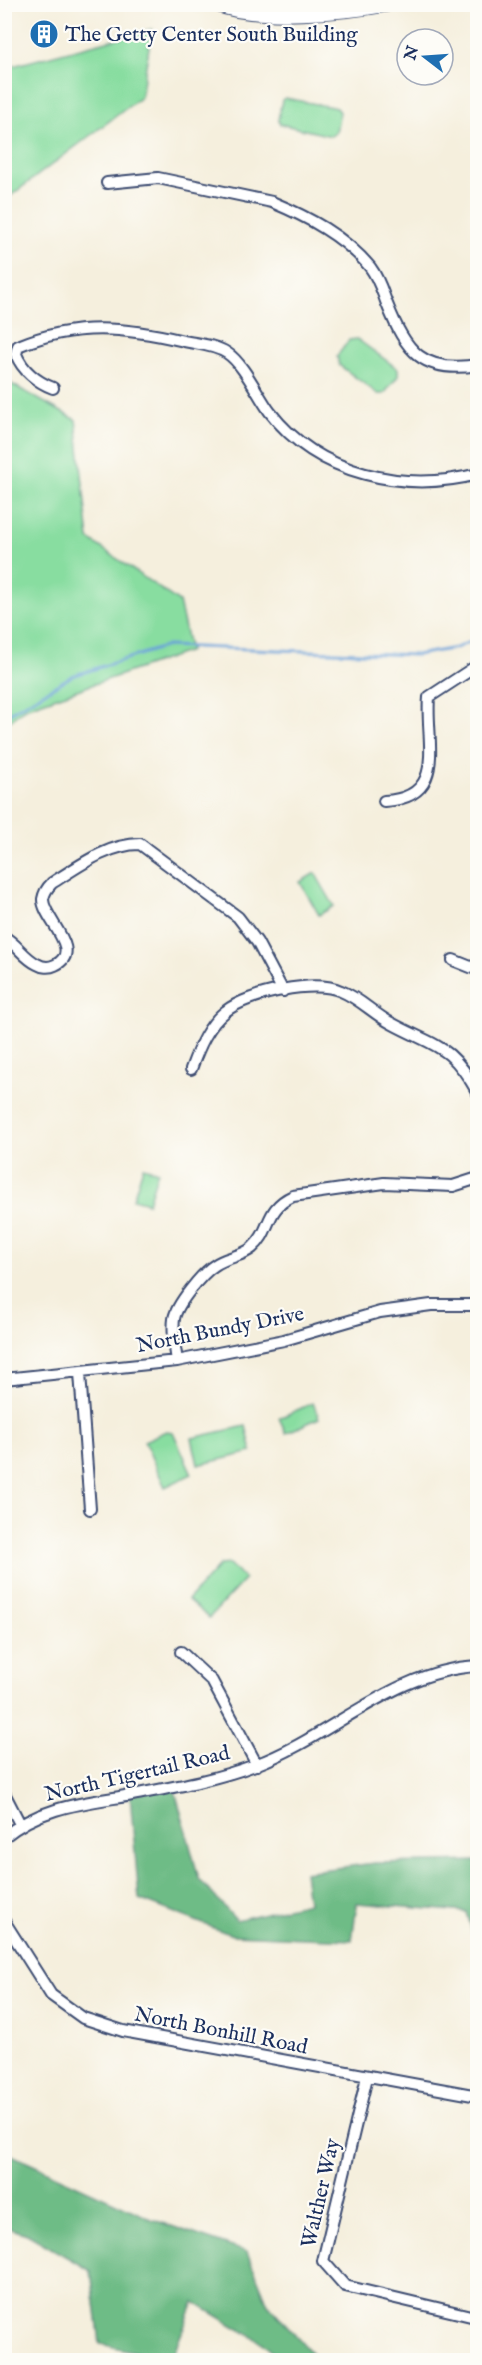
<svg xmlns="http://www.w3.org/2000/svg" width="482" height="2365" viewBox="0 0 482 2365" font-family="'IM FELL English',serif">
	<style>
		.green { fill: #88dda0; stroke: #52867f; stroke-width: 1.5 }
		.forest { fill: #6ebc86; stroke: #447672; stroke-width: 1.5 }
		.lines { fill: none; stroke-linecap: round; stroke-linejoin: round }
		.stream { stroke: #6aa1d8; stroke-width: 3 }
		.minor-casing { stroke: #3c4c71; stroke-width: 14 }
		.tertiary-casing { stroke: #3c4c71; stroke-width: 16 }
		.minor { stroke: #fff; stroke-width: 10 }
		.tertiary { stroke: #fff; stroke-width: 14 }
		.labels { text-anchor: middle; stroke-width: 4.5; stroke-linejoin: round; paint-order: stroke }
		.poi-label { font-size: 21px; fill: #1b2f5e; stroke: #fdfcf7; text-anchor: start }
		.street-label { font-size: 21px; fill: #1b2f5e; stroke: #fdfcf7 }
	</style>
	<rect width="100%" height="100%" fill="#fdfcf7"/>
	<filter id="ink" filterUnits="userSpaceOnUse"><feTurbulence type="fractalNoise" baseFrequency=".0167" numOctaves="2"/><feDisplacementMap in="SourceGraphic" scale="12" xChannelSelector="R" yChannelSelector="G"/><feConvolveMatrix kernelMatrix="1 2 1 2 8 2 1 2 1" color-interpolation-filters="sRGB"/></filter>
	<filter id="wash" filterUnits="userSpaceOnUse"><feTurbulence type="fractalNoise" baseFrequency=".008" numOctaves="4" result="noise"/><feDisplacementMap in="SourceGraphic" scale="24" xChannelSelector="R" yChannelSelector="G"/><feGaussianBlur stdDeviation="1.35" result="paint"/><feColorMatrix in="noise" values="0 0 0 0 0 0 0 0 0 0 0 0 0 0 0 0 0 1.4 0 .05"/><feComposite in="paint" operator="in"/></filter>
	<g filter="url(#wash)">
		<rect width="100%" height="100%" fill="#f5efdd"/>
		<path class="green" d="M152,29L141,97L5,200V68Z
			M285,98L337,108L340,112L336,132L331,136L280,124L278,120L282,100Z
			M357,339L398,369V376L384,394H378L339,365L337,356L349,340Z
			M4,369L6,381L76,420L89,539L179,602L190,651L25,708L5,725Z
			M315,873L334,906L319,915L300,882Z
			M143,1167L158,1171L148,1203L133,1199Z
			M313,1403L319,1418L286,1433L279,1418Z
			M246,1426L252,1452L198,1465L192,1438Z
			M166,1431L173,1432L192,1474L165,1487L144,1441Z
			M229,1564L245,1579L209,1618L188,1600L220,1565Z"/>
		<path class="forest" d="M174,1787L199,1879L236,1920L308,1903L304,1872L375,1863L477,1861V1951L467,1912L357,1903L352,1940L232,1935L139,1899L130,1795Z
			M5,2152L151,2219L247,2252L268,2304L318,2360H278L268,2346L194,2302L171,2360L100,2344L91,2271L27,2234L5,2227Z"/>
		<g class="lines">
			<path class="stream" d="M4,716L72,676L167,646L416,655L456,648L478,638"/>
		</g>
	</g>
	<g filter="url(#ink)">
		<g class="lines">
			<g class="minor-casing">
				<path id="minor" d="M107,183L158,178L272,202C308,217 344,236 370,267C379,279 382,291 387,304C406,352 423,374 478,365
					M53,388C37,382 22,370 16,354L18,346C76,322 125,327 184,341C198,344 215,345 227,353C244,364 258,396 270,412C318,475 405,493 478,474
					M384,801C449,798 425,741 429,697L478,665
					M4,937C17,944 24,958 37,964C42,967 49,968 55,965C85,951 42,918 43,899C44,893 48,887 52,883C79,866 108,844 140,844L238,917L257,942L283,991
					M453,960L478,970
					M191,1069C199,1047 208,1025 226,1011C248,993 316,979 341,991C359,998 374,1014 391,1023C437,1048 450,1043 478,1093
					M177,1361C175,1348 172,1332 174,1319C176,1305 202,1273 215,1265C226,1257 241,1257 252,1248C272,1231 264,1209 293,1196L384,1183L453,1186L478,1178
					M80,1373L90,1509
					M4,1379L177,1361L284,1340L380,1312L431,1305H478
					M181,1652L212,1681L257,1765
					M4,1793L20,1824
					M4,1837C41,1806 86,1803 132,1795C174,1787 215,1780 255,1765C332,1737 393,1670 478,1666
					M4,1921L51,1995L83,2018L123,2031L478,2096
					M367,2077L323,2261L345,2286L475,2317"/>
			</g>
			<g class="tertiary-casing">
				<path id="tertiary" d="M216,4C257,21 346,12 390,4"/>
			</g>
			<use href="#minor" class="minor"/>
			<use href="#tertiary" class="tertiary"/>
		</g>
	</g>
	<defs>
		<g id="building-disc" transform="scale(1.5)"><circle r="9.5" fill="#1f6fb2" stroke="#fdfcf7"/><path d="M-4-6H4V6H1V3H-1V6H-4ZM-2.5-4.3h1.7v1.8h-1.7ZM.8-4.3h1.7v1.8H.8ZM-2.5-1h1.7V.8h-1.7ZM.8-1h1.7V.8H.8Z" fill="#fff"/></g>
	</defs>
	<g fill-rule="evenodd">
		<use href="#building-disc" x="44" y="34"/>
	</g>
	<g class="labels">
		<g class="poi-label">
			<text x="65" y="41">The Getty Center South Building</text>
		</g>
		<g class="street-label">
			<text transform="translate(220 1329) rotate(-11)" y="7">North Bundy Drive</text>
			<text transform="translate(137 1773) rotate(-13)" y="7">North Tigertail Road</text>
			<text transform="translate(221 2030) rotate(11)" y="7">North Bonhill Road</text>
			<text transform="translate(320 2193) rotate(-77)" y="7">Walther Way</text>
		</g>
	</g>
	<rect width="482" height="2365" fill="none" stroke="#fdfcf7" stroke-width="24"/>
	<g transform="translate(425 57) rotate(287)"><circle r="28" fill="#fdfcf7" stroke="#a3aaba" stroke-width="1.5"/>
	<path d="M0-4.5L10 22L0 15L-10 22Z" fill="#1f6fb2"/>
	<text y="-9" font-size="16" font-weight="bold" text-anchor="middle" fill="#1b2f5e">N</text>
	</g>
</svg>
